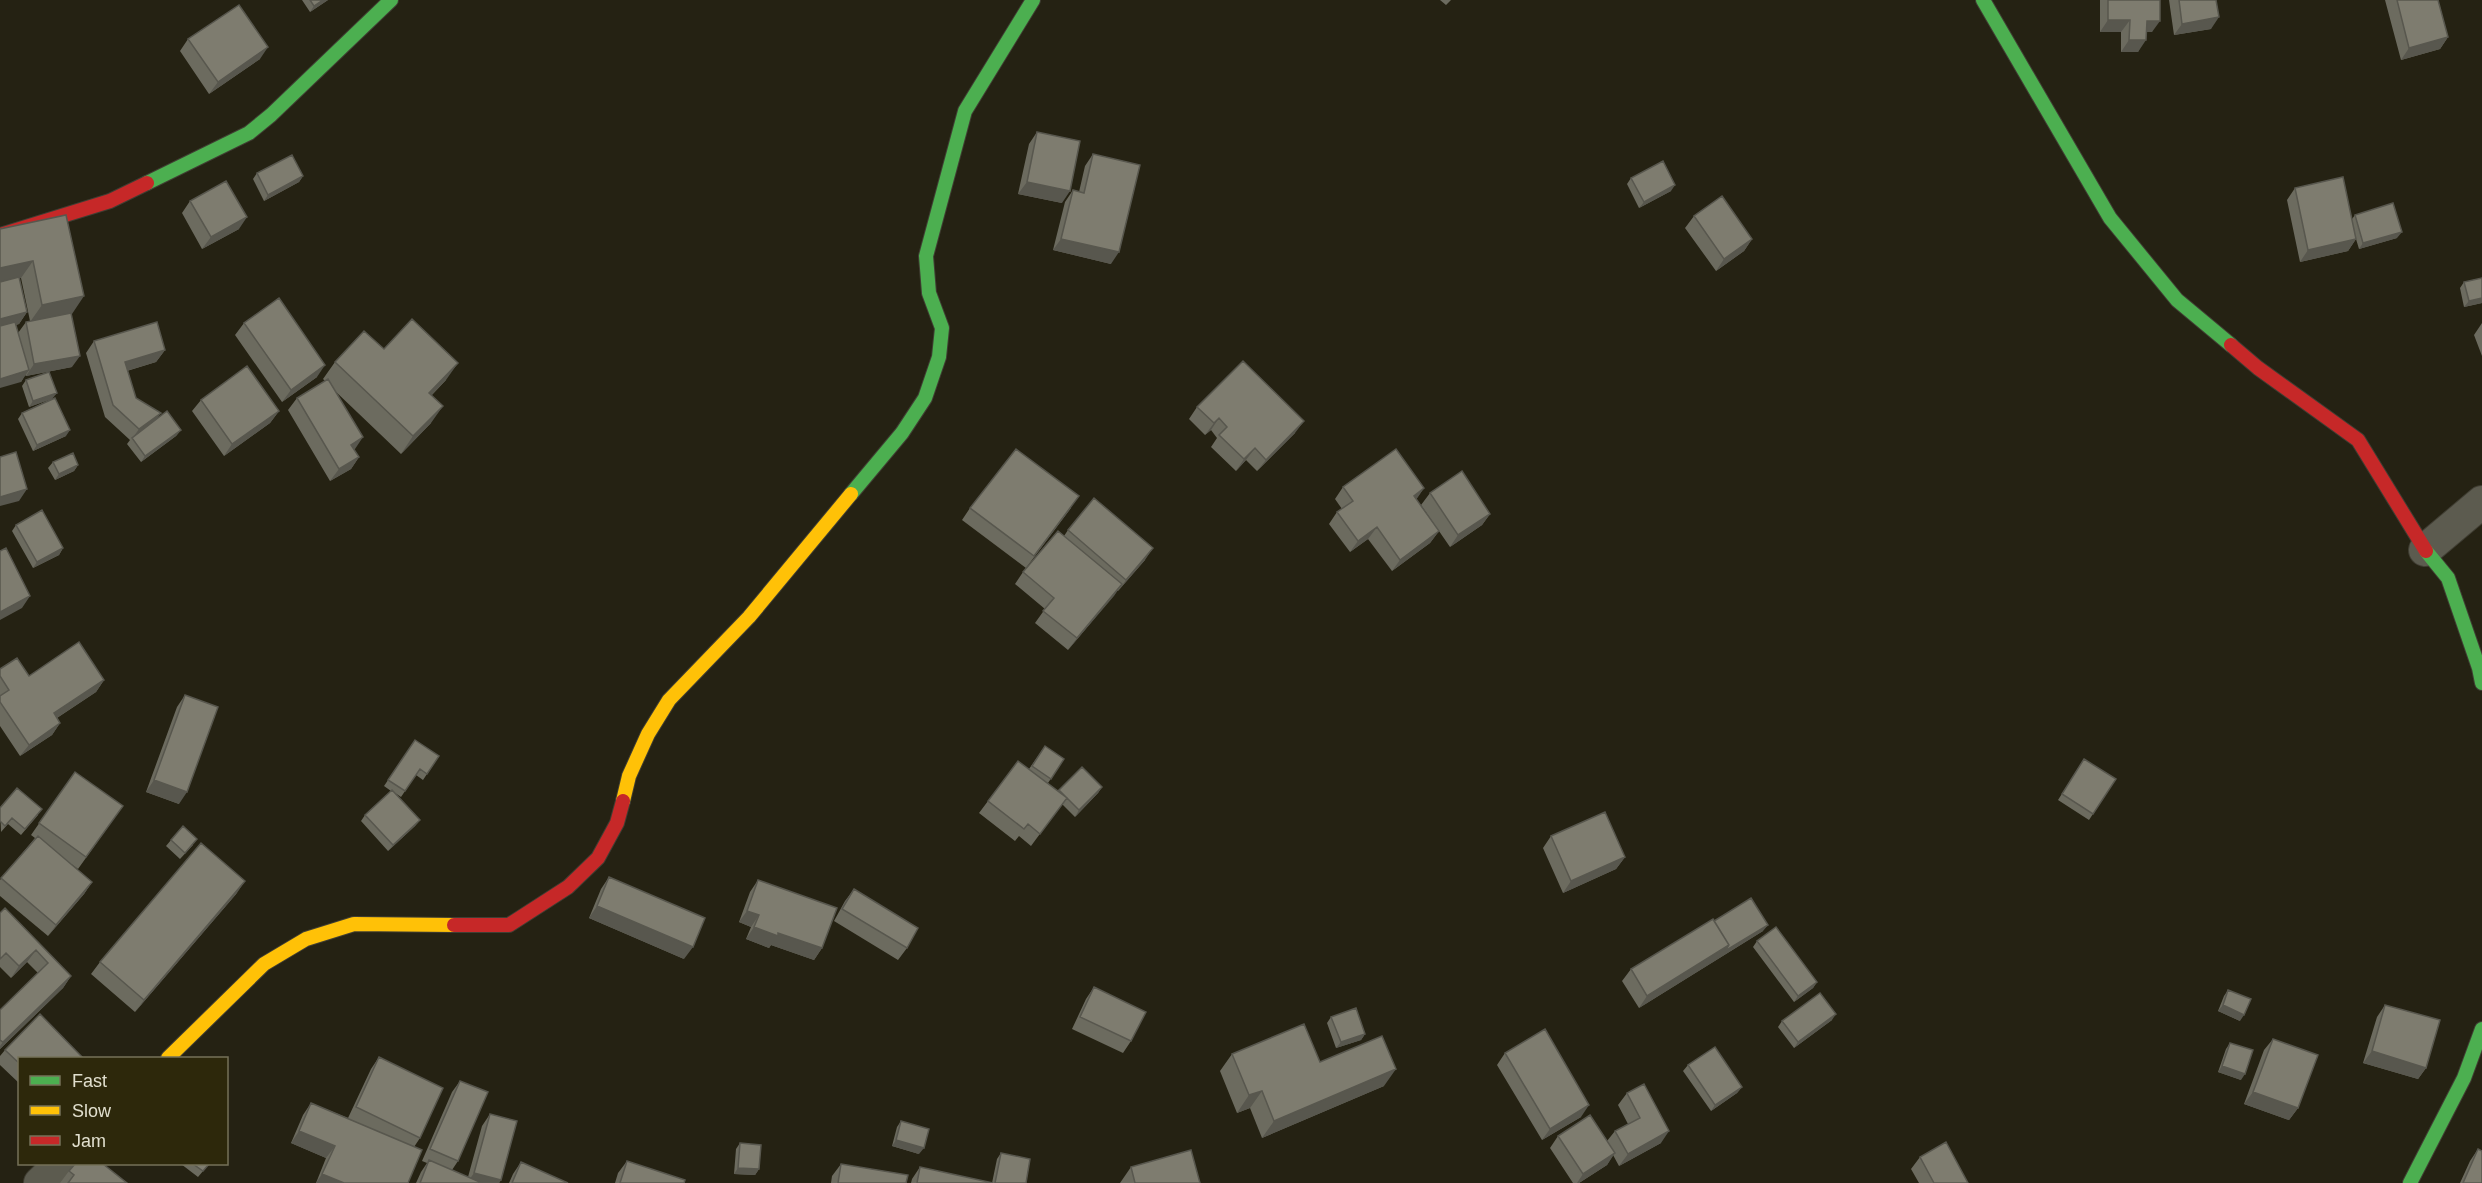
<svg xmlns="http://www.w3.org/2000/svg" width="2482" height="1183" viewBox="0 0 2482 1183" font-family="Helvetica,sans-serif">
	<style>
		.lines { fill: none; stroke-linecap: round; stroke-linejoin: round }
		.street-casing { stroke: #403e33; stroke-width: 34 }
		.fast-casing { stroke: #403e33; stroke-width: 16 }
		.slow-casing { stroke: #403e33; stroke-width: 16 }
		.jam-casing { stroke: #403e33; stroke-width: 16 }
		.street { stroke: #5c5b4f; stroke-width: 32 }
		.fast { stroke: #4caf50; stroke-width: 14 }
		.slow { stroke: #ffc107; stroke-width: 14 }
		.jam { stroke: #c62828; stroke-width: 14 }
		.wall { fill: #6c6b5f; fill-rule: evenodd }
		.shaded-wall { fill: #58574e }
		.building { fill: #7e7c6f; stroke: #58574e; stroke-width: 1.5 }
	</style>
	<rect width="100%" height="100%" fill="#252213"/>
	<g class="lines">
		<g class="street-casing">
			<path id="street" d="M2425,550L2482,502
				M40,1183L60,1164"/>
		</g>
		<g class="fast-casing">
			<path id="fast" d="M1983,0L2110,218L2177,300L2231,345
				M147,183L249,133L271,115L391,0
				M851,494L902,433L925,398L939,357L942,328L929,293L926,256L965,111L1033,0
				M2426,551L2448,578L2479,668L2482,683
				M2410,1183L2464,1078L2482,1029"/>
		</g>
		<g class="slow-casing">
			<path id="slow" d="M623,801L629,776L648,734L669,700L749,617L851,494
				M168,1058L264,964L306,939L354,924L454,925"/>
		</g>
		<g class="jam-casing">
			<path id="jam" d="M0,235L110,201L147,183
				M2231,345L2258,368L2358,440L2426,551
				M454,925H509L568,887L598,858L617,823L623,801"/>
		</g>
		<use href="#street" class="street"/>
		<use href="#fast" class="fast"/>
		<use href="#slow" class="slow"/>
		<use href="#jam" class="jam"/>
	</g>
	<path class="wall" d="M302,0H328L310,12Z
		M1440,0H1451L1446,5Z
		M2100,0H2160L2152,32H2147L2138,52H2121V32H2100Z
		M2169,0H2216L2211,29L2174,35Z
		M2385,0H2438L2448,37L2440,49L2401,60Z
		M188,39L260,59L209,94L180,51Z
		M1037,132L1062,203L1018,194L1029,144Z
		M1093,154L1111,264L1053,250L1065,202L1073,190L1079,192L1085,166Z
		M257,173L303,176L299,182L264,201L253,179Z
		M1631,178L1671,191L1639,208L1627,184Z
		M2295,188L2352,219L2355,215L2397,238L2359,249L2356,239L2348,251L2300,262L2287,200Z
		M190,201L239,229L202,249L182,213Z
		M66,215L72,314H71L72,367L26,376L25,375L21,382L0,229ZM19,278H21L30,321L26,322L18,333L16,325L19,324L27,312Z
		M1694,216L1752,239L1744,251L1716,271L1685,228Z
		M2482,278V303L2464,307L2460,288L2464,282Z
		M244,323L317,377L282,402L235,335Z
		M2482,323V356L2474,335Z
		M94,341L165,350L156,362L127,371L136,398L157,419L181,430L176,436L141,462L127,444L130,440L105,417L86,353Z
		M384,349L446,380L432,395L431,423L401,454L335,391L354,450L359,457L351,469L330,481L288,410L297,398L325,381L323,379L335,362Z
		M26,380L53,399L66,436L33,451L18,419L22,413L51,399L29,407L22,386Z
		M201,400L279,411L270,423L224,456L192,411Z
		M1197,407L1295,433L1257,471L1246,460L1236,471L1211,447L1217,438L1211,430L1205,435L1189,419Z
		M53,462L78,465L74,471L55,480L48,468Z
		M1343,487L1424,488L1416,499L1439,531L1430,543L1392,571L1368,539L1350,552L1329,524L1337,512L1342,509L1335,499Z
		M1430,493L1490,514L1482,525L1450,547L1421,505Z
		M970,508H1071L1026,568L962,520Z
		M16,525L63,548L59,555L33,568L12,531Z
		M1068,530L1145,560L1118,591H1117L1068,650L1035,623L1045,609L1015,584L1023,572L1064,536Z
		M0,669L29,676L104,680L96,692L57,718L60,723L52,735L20,756L0,726Z
		M185,695L179,804L146,792L177,707Z
		M415,740L439,756L423,780L416,775L401,797L395,793L420,820L415,826L388,851L361,821L365,815L391,791L384,786Z
		M1045,746L1064,759L1048,783L1058,792L1082,767L1102,787L1098,793L1075,817L1062,804L1031,846L1019,836L1015,841L979,813L988,801L1029,769Z
		M2080,765L2116,779L2089,820L2058,800Z
		M75,772L123,806L78,869L70,863L92,882L84,894L48,936L0,896V880L35,838L31,835Z
		M0,808L38,815L21,835L8,824L1,832Z
		M1551,836L1625,857L1616,869L1563,893L1543,848Z
		M171,840L193,845L180,859L166,846Z
		M609,877L684,959L589,918L601,889Z
		M758,880L822,948L814,960L771,945L769,948L746,939L751,927L739,922L750,892Z
		M854,889L907,948L898,960L834,921L845,901Z
		M237,893L135,1012L91,974L100,962Z
		M0,913L71,976L63,988L0,1049V1010L38,973L27,962L11,978L0,967Z
		M1714,921L1763,931L1639,1008L1622,981L1631,969Z
		M1757,941L1817,982L1813,988L1794,1002L1753,947Z
		M1094,987L1131,1041L1123,1053L1072,1029L1086,999Z
		M2228,990L2240,1021L2218,1011L2224,996Z
		M2385,1005L2426,1068L2418,1079L2363,1063L2377,1017Z
		M1331,1017L1365,1034L1361,1040L1336,1048L1327,1023Z
		M1832,1020L1794,1048L1778,1027L1782,1021Z
		M2273,1039L2298,1108L2289,1120L2244,1104L2264,1050Z
		M2230,1043L2241,1080L2218,1072L2226,1049Z
		M5,1050L20,1059V1084L0,1065V1056Z
		M1505,1053L1581,1117L1542,1140L1497,1065Z
		M1232,1054L1320,1062L1384,1086L1262,1138L1250,1108L1237,1113L1220,1071Z
		M379,1057L420,1138L414,1147L408,1183H316L326,1158L291,1143L303,1115L311,1103L348,1118L371,1069Z
		M1688,1065L1742,1087L1737,1093L1711,1111L1683,1071Z
		M460,1081L458,1161L452,1170L468,1177L482,1126L490,1114L501,1180L499,1183H416L421,1172L427,1163L422,1161L452,1092Z
		M1627,1093L1661,1143L1619,1166L1613,1155L1607,1165L1579,1183H1573L1550,1148L1558,1136L1607,1141L1615,1131L1628,1124L1618,1105Z
		M901,1121L919,1154L892,1146L897,1127Z
		M740,1143L759,1169L755,1175L734,1174L736,1149Z
		M2478,1149L2482,1183H2460L2470,1161Z
		M1001,1153L1026,1183H911L912,1179L920,1167L992,1183L997,1159Z
		M1920,1157L1968,1183H1919L1911,1169Z
		M627,1161L684,1183H615L618,1173Z
		M521,1162L568,1183H509L513,1174Z
		M181,1164H209L198,1177Z
		M841,1164L906,1183H831L832,1176Z
		M1131,1167L1200,1183H1120Z
		M69,1171L127,1183H60Z"/>
	<path class="shaded-wall" d="M323,0H328L310,12L314,6Z
		M2219,17L2211,29L2174,35L2182,24Z
		M2108,20H2130L2121,32H2100Z
		M2147,21H2160L2152,32H2138Z
		M2448,37L2440,49L2401,60L2409,48Z
		M2129,40H2146L2138,52H2121Z
		M268,47L260,59L209,94L218,82Z
		M303,176L299,182L264,201L268,195Z
		M1027,182L1070,191L1062,203L1018,194Z
		M1675,185L1671,191L1639,208L1644,202Z
		M247,217L239,229L202,249L211,237Z
		M2402,232L2397,238L2359,249L2363,243Z
		M1061,239L1119,252L1111,264L1053,250Z
		M1752,239L1744,251L1716,271L1724,259Z
		M2356,239L2348,251L2300,262L2308,250Z
		M33,261L21,278L0,282V268Z
		M84,296L72,314L30,322L42,305Z
		M2482,298V303L2464,307L2469,301Z
		M27,312L19,324L0,329V319Z
		M165,350L156,362L116,374L125,362Z
		M80,356L72,367L26,376L34,364Z
		M458,363L446,380L417,410L429,393Z
		M325,365L317,377L282,402L291,390Z
		M29,370L21,382L0,388V379Z
		M57,393L52,399L29,407L33,401Z
		M443,406L431,423L401,454L413,436Z
		M279,411L270,423L224,456L232,444Z
		M161,413L153,425L132,439L139,429Z
		M1219,418L1211,430L1205,435L1214,423Z
		M1304,421L1295,433L1257,471L1266,460Z
		M70,430L66,436L33,451L37,445Z
		M181,430L176,436L141,462L145,456Z
		M363,437L355,449L343,457L351,445Z
		M1255,448L1246,460L1236,471L1244,459Z
		M359,457L351,469L330,481L339,469Z
		M78,465L74,471L55,480L59,474Z
		M1424,488L1416,500L1414,496Z
		M27,489L19,501L0,506V497Z
		M1490,514L1482,525L1450,547L1458,535Z
		M1377,527L1368,539L1350,552L1358,541Z
		M1439,531L1430,543L1392,571L1400,560Z
		M63,548L59,555L33,568L37,562Z
		M1153,548L1145,560L1118,591L1126,580Z
		M1122,584L1114,596L1068,650L1077,638Z
		M30,596L22,608L0,620V612Z
		M104,680L96,692L46,725L54,713Z
		M60,723L52,735L20,756L29,745Z
		M154,780L187,792L179,804L146,792Z
		M1102,787L1098,793L1075,817L1079,810Z
		M420,820L415,826L388,851L393,845Z
		M1625,857L1616,869L1563,893L1571,881Z
		M245,881L237,893L135,1012L144,1000Z
		M92,882L84,894L48,936L56,925Z
		M597,906L693,947L684,959L589,918Z
		M747,911L759,915L751,927L739,922Z
		M1768,925L1763,931L1639,1008L1647,996L1729,945Z
		M754,927L778,933L822,948L814,960L771,945L769,948L746,939Z
		M36,950L27,962L11,978L19,966Z
		M71,976L63,988L0,1049V1046L3,1042Z
		M1817,982L1813,988L1794,1002L1798,996Z
		M2223,1005L2244,1015L2240,1021L2218,1011Z
		M1836,1014L1832,1020L1794,1048L1798,1042Z
		M1365,1034L1361,1040L1336,1048L1341,1042Z
		M2372,1051L2426,1068L2418,1079L2363,1063Z
		M2222,1066L2245,1074L2241,1080L2218,1072Z
		M1396,1069L1384,1086L1262,1138L1274,1121Z
		M1742,1087L1737,1093L1711,1111L1715,1105Z
		M1262,1091L1250,1108L1237,1113L1249,1095Z
		M2253,1092L2298,1108L2289,1120L2244,1104Z
		M1589,1105L1581,1117L1542,1140L1550,1129Z
		M299,1131L335,1146L326,1158L291,1143Z
		M1669,1131L1661,1143L1619,1166L1628,1154Z
		M896,1140L924,1148L919,1154L892,1146Z
		M1615,1153L1607,1165L1579,1183H1577L1583,1174Z
		M738,1168L759,1169L755,1175L734,1174Z
		M474,1173L501,1180L499,1183H467Z
		M322,1174L344,1183H316Z"/>
	<path class="building" d="M310,0H323L314,6Z
		M2108,0H2160V21H2147L2146,40H2129L2130,20H2108Z
		M2179,0H2216L2219,17L2182,24Z
		M2397,0H2438L2448,37L2409,48Z
		M239,5L268,47L218,82L188,39Z
		M1037,132L1080,141L1070,191L1027,182Z
		M1093,154L1140,165L1119,252L1061,239L1073,190L1084,193Z
		M292,155L303,176L268,195L257,173Z
		M1663,161L1675,185L1644,202L1631,178Z
		M2343,177L2356,239L2308,250L2295,188Z
		M226,181L247,217L211,237L190,201Z
		M1722,196L1752,239L1724,259L1694,216Z
		M2393,203L2402,232L2363,243L2355,215Z
		M66,215L84,296L42,305L33,261L0,268V229Z
		M19,277L27,312L0,319V282Z
		M2482,278V298L2469,301L2464,282Z
		M279,298L325,365L291,390L244,323Z
		M71,313L80,356L34,364L26,322Z
		M412,319L458,363L429,393L443,406L413,436L335,362L364,331L384,349Z
		M15,322L29,370L0,379V326Z
		M157,322L165,350L125,362L136,398L161,413L139,429L113,405L94,341Z
		M1243,361L1304,421L1266,460L1255,448L1244,459L1219,435L1227,427L1219,418L1214,423L1197,407Z
		M247,366L279,411L232,444L201,400Z
		M49,372L57,393L33,401L26,380Z
		M328,379L363,437L351,445L359,457L339,469L297,398Z
		M55,398L70,430L37,445L22,413Z
		M167,411L181,430L145,456L132,438Z
		M1016,449L1079,496L1034,556L970,508Z
		M1396,449L1424,488L1414,496L1439,531L1400,560L1377,527L1358,541L1337,512L1353,501L1343,487Z
		M16,452L27,489L0,497V457Z
		M73,453L78,465L59,474L53,462Z
		M1462,471L1490,514L1458,535L1430,493Z
		M1094,498L1153,548L1126,580L1068,530Z
		M42,510L63,548L37,562L16,525Z
		M1058,531L1122,584L1077,638L1043,611L1054,598L1023,572Z
		M6,548L30,596L0,612V551Z
		M79,642L104,680L54,713L60,723L29,745L0,702V696L9,690L0,676V669L17,658L29,676Z
		M185,695L218,707L187,792L154,780Z
		M415,740L439,756L427,774L420,769L405,791L388,780Z
		M1045,746L1064,759L1051,779L1032,766Z
		M2084,759L2116,779L2093,814L2062,794Z
		M1018,761L1067,798L1040,834L1028,824L1024,829L988,801Z
		M1082,767L1102,787L1079,810L1059,790Z
		M75,772L123,806L86,857L39,823Z
		M17,788L42,809L25,829L12,818L5,826L0,821V808Z
		M392,790L420,820L393,845L365,815Z
		M1605,812L1625,857L1571,881L1551,836Z
		M183,826L197,839L185,853L171,840Z
		M38,836L92,882L56,925L1,878Z
		M201,843L245,881L144,1000L100,962Z
		M609,877L705,918L693,947L597,906Z
		M758,880L837,908L822,948L778,933V936L754,927L759,915L747,911Z
		M854,889L918,928L907,948L842,909Z
		M1751,898L1768,925L1725,951L1729,945L1714,921Z
		M5,908L71,976L3,1042L0,1040V1010L48,963L36,950L19,966L6,953L0,959V913Z
		M1713,919L1729,945L1647,996L1631,969Z
		M1776,927L1817,982L1798,996L1757,941Z
		M1094,987L1146,1012L1131,1041L1080,1017Z
		M2228,990L2251,999L2244,1015L2223,1005Z
		M1820,993L1836,1014L1798,1042L1782,1021Z
		M2385,1005L2440,1020L2426,1068L2372,1051Z
		M1356,1008L1365,1034L1341,1042L1331,1017Z
		M40,1014L84,1059H20V1064L5,1050Z
		M1304,1024L1320,1062L1382,1036L1396,1069L1274,1121L1262,1091L1249,1095L1232,1054Z
		M1545,1029L1589,1105L1550,1129L1505,1053Z
		M2273,1039L2318,1055L2298,1108L2253,1092Z
		M2230,1043L2253,1050L2245,1074L2222,1066Z
		M1715,1047L1742,1087L1715,1105L1688,1065Z
		M379,1057L443,1088L420,1138L356,1107Z
		M460,1081L488,1092L458,1161L430,1149Z
		M1644,1084L1669,1131L1628,1154L1615,1131L1640,1118L1627,1093Z
		M311,1103L422,1150L408,1183H344L322,1174L335,1146L299,1131Z
		M490,1114L517,1121L501,1180L474,1173Z
		M1590,1115L1615,1153L1583,1174L1558,1136Z
		M901,1121L929,1129L924,1148L896,1140Z
		M1946,1142L1968,1183H1934L1920,1157Z
		M740,1143L761,1145L759,1169L738,1168Z
		M2478,1149L2482,1151V1183H2463Z
		M1191,1150L1200,1183H1135L1131,1167Z
		M1001,1153L1030,1159L1026,1183H995Z
		M429,1160L482,1183H420Z
		M627,1161L685,1180L684,1183H620Z
		M521,1162L568,1183H512Z
		M75,1164H103L127,1183H68L74,1175L69,1171Z
		M193,1164H209L203,1171Z
		M841,1164L908,1175L906,1183H838Z
		M920,1167L993,1183H917Z"/>
	<rect x="18" y="1057" width="210" height="108" fill="#2d280b" stroke="#757159" stroke-width="1.5"/>
	<rect x="30" y="1076" width="30" height="9" fill="#4caf50" stroke="#757159" stroke-width="1.5"/>
	<text x="72" y="1087" font-size="18" fill="#e1dfce">Fast</text>
	<rect x="30" y="1106" width="30" height="9" fill="#ffc107" stroke="#757159" stroke-width="1.5"/>
	<text x="72" y="1117" font-size="18" fill="#e1dfce">Slow</text>
	<rect x="30" y="1136" width="30" height="9" fill="#c62828" stroke="#757159" stroke-width="1.5"/>
	<text x="72" y="1147" font-size="18" fill="#e1dfce">Jam</text>
</svg>
